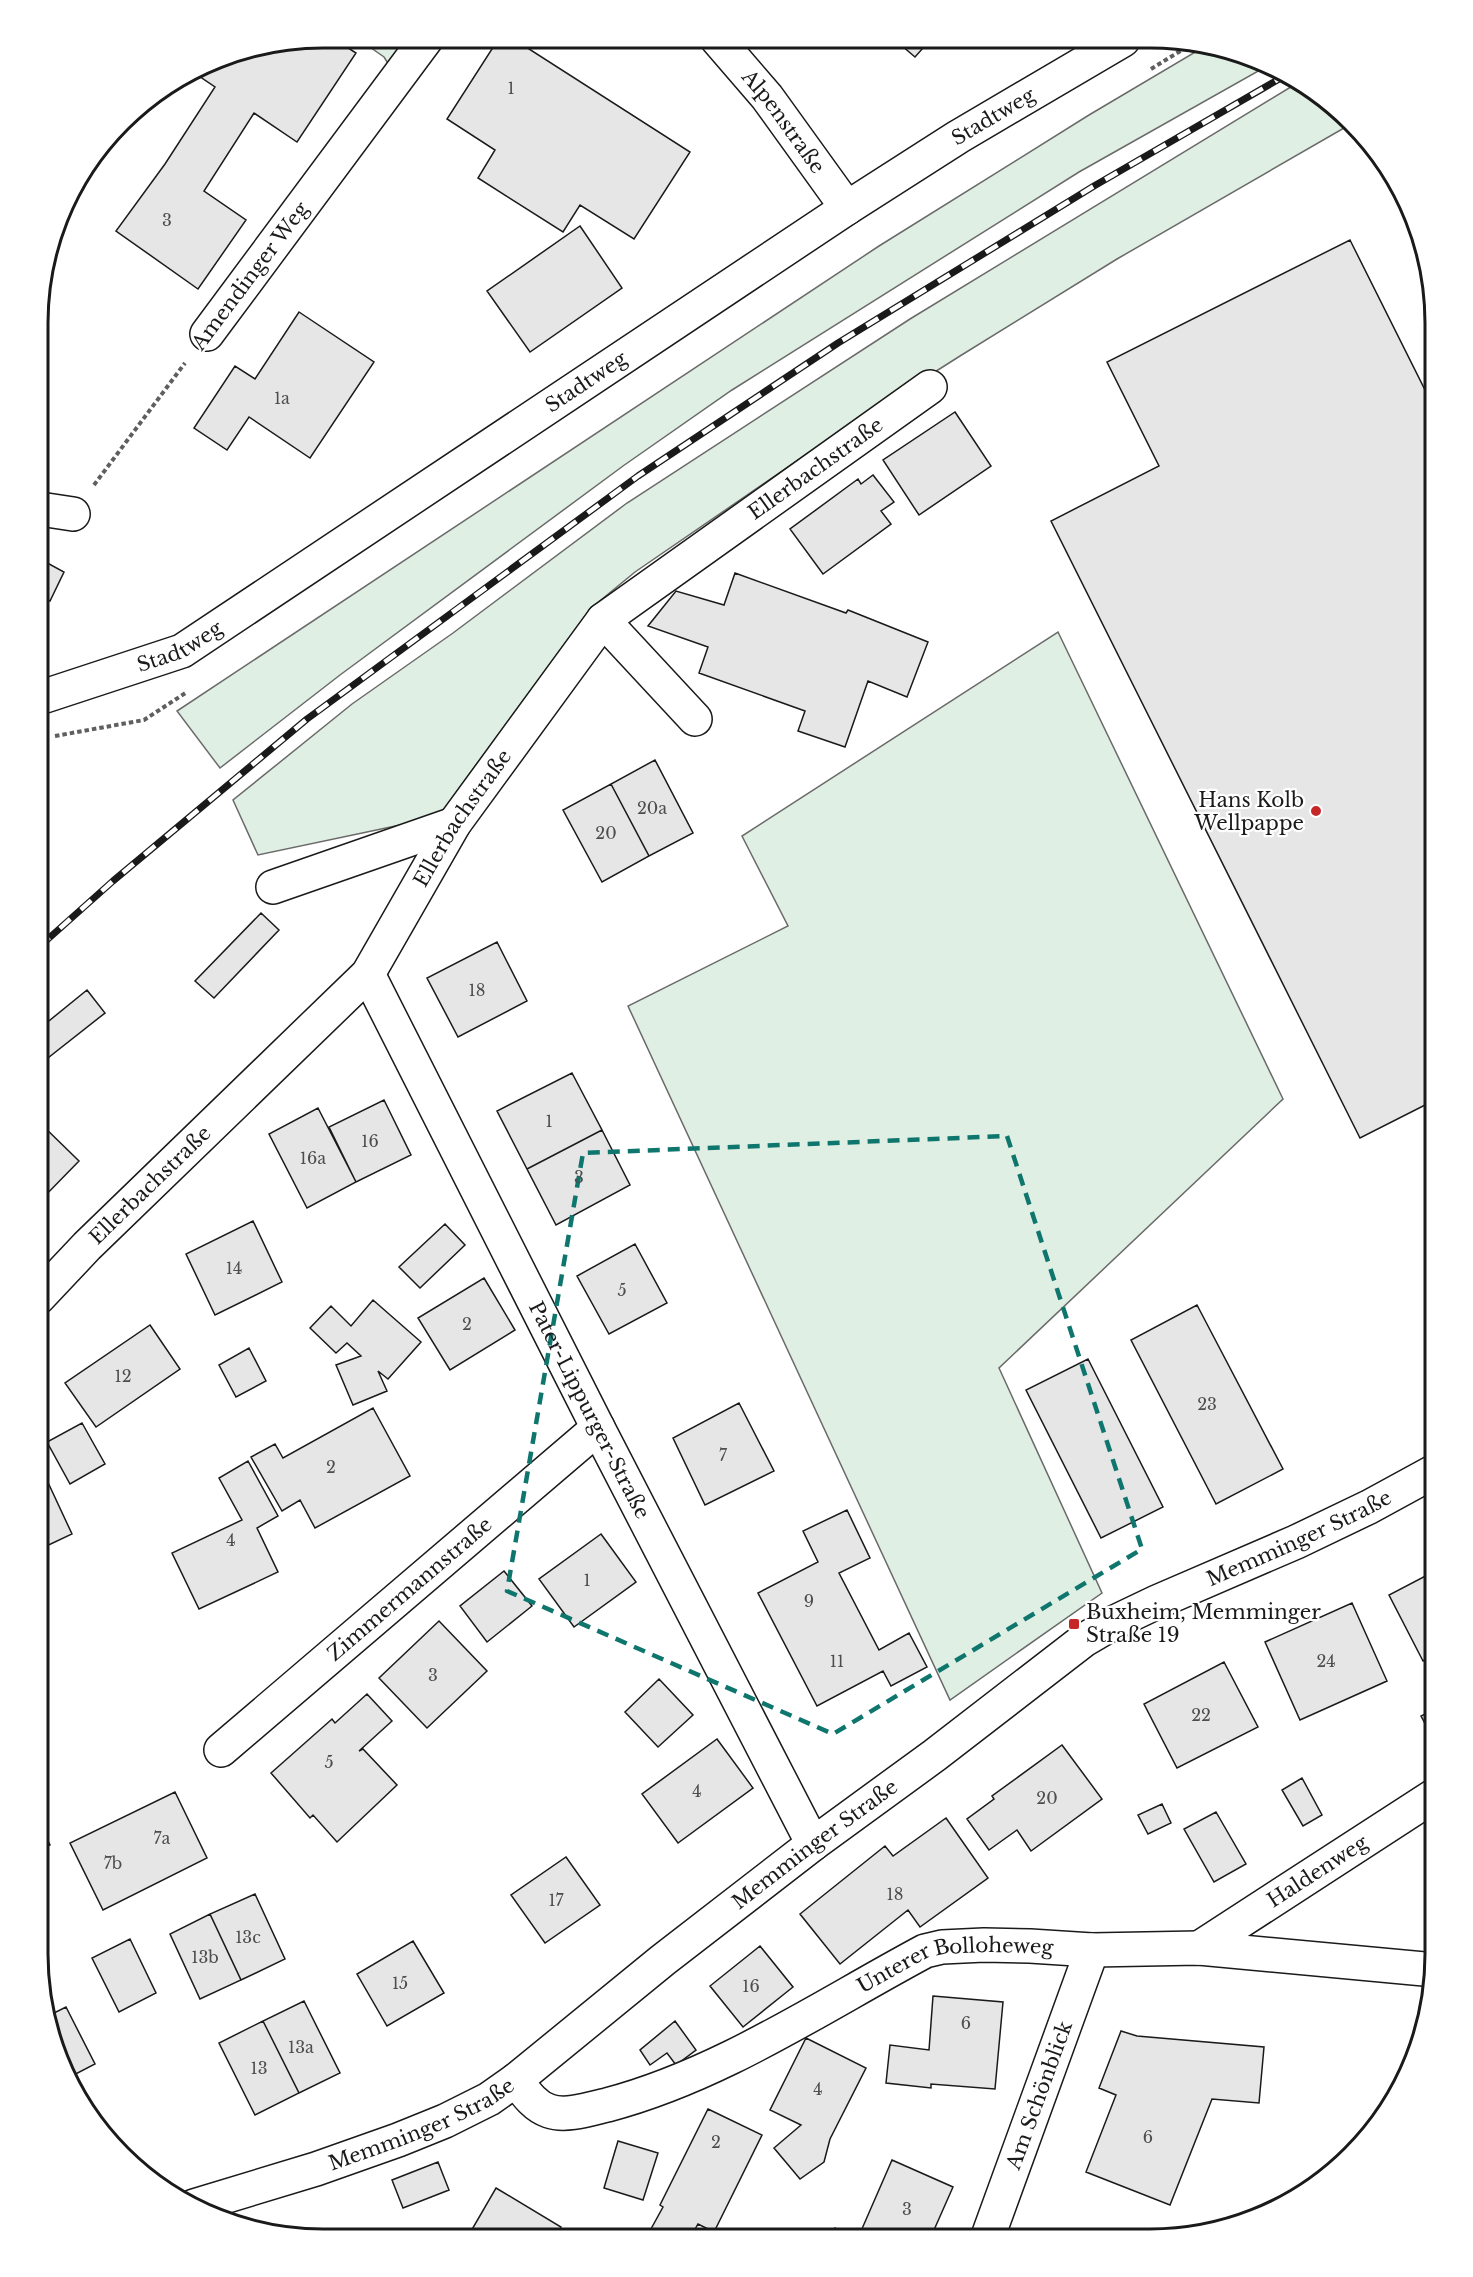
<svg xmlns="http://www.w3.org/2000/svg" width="1473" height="2277" viewBox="0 0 1473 2277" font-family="'Libre Baskerville',serif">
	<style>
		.green { fill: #e0efe3; stroke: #6a6a6a; stroke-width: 1.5 }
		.building { fill: #e6e6e6; stroke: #1a1a1a; stroke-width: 1.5 }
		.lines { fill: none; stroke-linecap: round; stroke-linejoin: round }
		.minor-casing { stroke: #1a1a1a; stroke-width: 36 }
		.path { stroke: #5f5f5f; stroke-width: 4; stroke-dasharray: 4.5 3; stroke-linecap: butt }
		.minor { stroke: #fff; stroke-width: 33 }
		.rail-casing { stroke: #1a1a1a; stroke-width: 7 }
		.rail { stroke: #fff; stroke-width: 4.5; stroke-dasharray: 14; stroke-linecap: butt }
		.marked { fill: none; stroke: #0f766e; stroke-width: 4.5; stroke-dasharray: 12 8; stroke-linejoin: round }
		.poi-dot { fill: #c62828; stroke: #fff; stroke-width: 2 }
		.labels { text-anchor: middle; stroke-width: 4.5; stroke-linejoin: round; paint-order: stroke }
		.number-label { font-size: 16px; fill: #4d4d4d }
		.street-label { font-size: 20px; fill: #1a1a1a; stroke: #fff }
		.poi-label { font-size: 20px; fill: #1a1a1a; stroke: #fff; text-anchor: end }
		.rim { fill: none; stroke: #1a1a1a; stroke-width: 3 }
	</style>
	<rect width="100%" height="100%" fill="#fff"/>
	<path class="green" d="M357,38H414L391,68L384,57Z
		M1207,45L1259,59L1269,65L1079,172L732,390L623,466L340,675L220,768L177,711L879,246L1089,115Z
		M1299,82L1324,97L1351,124L1117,259L960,356L826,441L635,572L590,609L438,817L258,855L233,800L352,704L453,633L627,503L910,319Z
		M1058,632L1283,1099L999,1368L1102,1593L950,1700L628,1006L788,926L742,836Z"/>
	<path class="building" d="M323,38H333L356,53L297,142L254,113L204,191L246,220L198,289L116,231L165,164L215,87L193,72L214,59Z
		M499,38H512L690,152L634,239L580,205L563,232L478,178L495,150L447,119Z
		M894,39H931L915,57Z
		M580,226L622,288L530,352L487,291Z
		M1350,240L1435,410V1100L1360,1138L1051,521L1159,466L1107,362Z
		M299,312L374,362L310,458L249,417L227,450L194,428L235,366L255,379Z
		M955,412L991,466L919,515L883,460Z
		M873,475L894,502L881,511L891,524L823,574L790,529L858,479L861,484Z
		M40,559L64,572L50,601L39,596Z
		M735,573L846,613L848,610L928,642L907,697L868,681L845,747L798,731L805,711L699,673L708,647L648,626L676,591L724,605Z
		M655,760L693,833L649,856L611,784Z
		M611,784L649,856L602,882L563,810Z
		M261,913L279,930L214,998L195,981Z
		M497,942L527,1001L458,1037L427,978Z
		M87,990L105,1013L39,1065V1029Z
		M572,1073L602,1130L527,1169L497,1111Z
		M384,1100L411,1155L356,1182L329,1127Z
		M318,1108L356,1182L307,1208L269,1134Z
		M39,1122L79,1161L39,1202Z
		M602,1130L630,1185L556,1225L527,1169Z
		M253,1221L282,1282L215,1315L186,1254Z
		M445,1224L465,1245L420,1288L399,1267Z
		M635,1244L667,1303L609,1334L577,1276Z
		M484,1278L515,1330L450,1370L418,1318Z
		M373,1300L421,1342L388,1379L378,1371L387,1391L353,1405L336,1365L361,1356L347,1343L336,1353L310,1328L331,1306L351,1326Z
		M1197,1305L1283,1469L1216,1504L1131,1340Z
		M150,1325L180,1369L96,1427L65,1383Z
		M249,1348L266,1381L236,1397L219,1365Z
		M1088,1359L1163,1507L1101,1538L1026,1390Z
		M739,1403L774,1471L705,1505L673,1438Z
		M373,1408L410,1476L315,1528L300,1500L282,1511L251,1457L275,1444L283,1458Z
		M82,1423L105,1464L70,1484L47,1442Z
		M38,1461L72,1534L38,1550Z
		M248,1461L278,1516L257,1528L278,1572L199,1609L172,1553L242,1520L219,1478Z
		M847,1510L870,1558L839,1573L879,1650L909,1633L927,1667L891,1686L883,1671L817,1706L758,1593L818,1562L803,1531Z
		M601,1534L636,1582L574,1627L539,1579Z
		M504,1571L532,1606L487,1642L460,1606Z
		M1435,1571V1654L1423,1661L1389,1595Z
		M1352,1603L1387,1681L1300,1720L1265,1642Z
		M439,1621L487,1671L427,1728L379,1678Z
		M1224,1662L1258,1727L1177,1768L1144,1704Z
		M659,1679L693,1715L658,1747L625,1712Z
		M367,1694L392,1721L359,1751L363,1749L397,1785L337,1842L313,1815L310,1818L271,1773L332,1719L335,1723Z
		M1435,1709V1742L1421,1716Z
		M717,1739L753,1788L678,1843L642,1794Z
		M1062,1745L1102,1799L1031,1851L1017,1830L989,1850L967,1819L994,1799L992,1796Z
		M1302,1778L1322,1815L1303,1826L1282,1790Z
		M175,1792L207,1858L103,1910L70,1843Z
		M1162,1804L1171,1823L1148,1834L1138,1815Z
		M1216,1812L1246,1864L1214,1882L1184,1829Z
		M946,1818L988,1878L920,1927L908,1910L840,1964L800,1914L885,1846L893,1856Z
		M38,1820L50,1845L38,1851Z
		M566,1857L600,1905L545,1943L511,1895Z
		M255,1894L285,1959L241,1980L210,1914Z
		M210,1914L241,1980L200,1999L170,1934Z
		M130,1939L156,1993L119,2012L92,1958Z
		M413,1941L444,1993L387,2026L357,1974Z
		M760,1946L793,1987L743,2027L710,1986Z
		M933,1996L1003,2002L995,2089L931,2084V2088L886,2083L890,2045L929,2050Z
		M304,2001L340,2073L299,2093L263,2021Z
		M66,2007L95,2064L68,2078L59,2063L50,2015Z
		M263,2021L299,2093L255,2115L219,2043Z
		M675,2021L696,2050L676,2065L667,2053L650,2065L640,2050Z
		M1121,2031L1137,2036L1264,2047L1259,2103L1212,2099L1170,2205L1086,2172L1116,2095L1099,2088Z
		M806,2038L866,2068L830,2139L824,2162L800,2179L774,2148L801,2125L770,2110Z
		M708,2109L762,2135L714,2232L698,2224L690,2238H646L663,2207L660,2205Z
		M618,2141L658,2153L643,2200L604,2188Z
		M892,2160L953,2187L930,2239H880L861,2231Z
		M438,2162L449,2190L403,2208L392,2180Z
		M496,2188L561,2227L555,2238H467Z
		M835,2228L856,2239H830Z"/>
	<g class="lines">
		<g class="minor-casing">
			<g id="minor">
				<path id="s1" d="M717,39L767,97L847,208"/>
				<path d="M207,334L427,38"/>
				<path d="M40,509L73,514"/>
				<path d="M603,620L695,719"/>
				<path id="s2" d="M39,698L182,651L847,208L958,137L1123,40"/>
				<path d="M273,887L454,824"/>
				<path id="s3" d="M368,974L598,1428L813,1844"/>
				<path id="s4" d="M38,1298L87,1246L368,974L454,824L603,620L930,387"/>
				<path id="s5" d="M221,1750L598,1428"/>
				<path id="s6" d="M1199,1948L1435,1795"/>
				<path id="s7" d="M516,2080C525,2092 534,2106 549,2111C566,2117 590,2109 607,2105C721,2075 822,2006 925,1951L942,1947L984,1945L1030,1946L1092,1950L1199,1948L1435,1970"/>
				<path id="s8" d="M194,2206L316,2169L398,2140L445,2121L489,2099L516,2080L663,1960L813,1844L935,1755L1084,1640L1113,1623L1157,1602L1296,1542L1369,1507L1435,1471"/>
				<path id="s9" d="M987,2239L1092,1950"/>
			</g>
		</g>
		<path class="path" d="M1151,69L1195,42
			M94,485L185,363
			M55,736L144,720L187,692"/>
		<use href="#minor" class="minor"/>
		<g class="rail-casing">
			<path id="rail" d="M39,947L113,881L307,719L638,476L838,343L1094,186L1286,75"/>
		</g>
		<use href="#rail" class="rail"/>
	</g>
	<path class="marked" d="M1007,1136L1142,1549L833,1734L507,1591L583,1153Z"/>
	<g class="poi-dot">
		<circle cx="1316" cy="811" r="6"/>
		<rect x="1068" y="1618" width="12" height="12" rx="3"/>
	</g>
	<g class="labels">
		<g class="number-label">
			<text x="511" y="94">1</text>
			<text x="167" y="226">3</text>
			<text x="282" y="404">1a</text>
			<text x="652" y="814">20a</text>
			<text x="606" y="839">20</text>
			<text x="477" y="996">18</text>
			<text x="549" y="1127">1</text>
			<text x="370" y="1147">16</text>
			<text x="313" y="1164">16a</text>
			<text x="579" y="1183">3</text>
			<text x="234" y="1274">14</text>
			<text x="622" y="1296">5</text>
			<text x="467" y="1330">2</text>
			<text x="123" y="1382">12</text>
			<text x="1207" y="1410">23</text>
			<text x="723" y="1461">7</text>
			<text x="331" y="1473">2</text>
			<text x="231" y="1546">4</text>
			<text x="587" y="1586">1</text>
			<text x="809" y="1607">9</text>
			<text x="837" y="1667">11</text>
			<text x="1326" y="1667">24</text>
			<text x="433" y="1681">3</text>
			<text x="1201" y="1721">22</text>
			<text x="329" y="1768">5</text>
			<text x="697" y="1797">4</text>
			<text x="1047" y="1804">20</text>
			<text x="162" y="1844">7a</text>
			<text x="113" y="1869">7b</text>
			<text x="895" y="1900">18</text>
			<text x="556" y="1906">17</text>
			<text x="248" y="1943">13c</text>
			<text x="205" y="1963">13b</text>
			<text x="400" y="1989">15</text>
			<text x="751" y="1992">16</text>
			<text x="966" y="2029">6</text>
			<text x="301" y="2053">13a</text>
			<text x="259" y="2074">13</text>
			<text x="818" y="2095">4</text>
			<text x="1148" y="2143">6</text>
			<text x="716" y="2148">2</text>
			<text x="907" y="2215">3</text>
		</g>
		<g class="street-label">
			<text dy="7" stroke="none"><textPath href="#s2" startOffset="1122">Stadtweg</textPath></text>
			<text dy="7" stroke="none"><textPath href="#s1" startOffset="106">Alpenstraße</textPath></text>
			<text transform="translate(250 276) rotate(-53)" y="7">Amendinger Weg</text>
			<text dy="7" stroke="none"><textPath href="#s2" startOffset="636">Stadtweg</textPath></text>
			<text dy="7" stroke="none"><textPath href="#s4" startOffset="1149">Ellerbachstraße</textPath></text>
			<text dy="7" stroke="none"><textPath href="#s2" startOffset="150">Stadtweg</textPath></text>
			<text dy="7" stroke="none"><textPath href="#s4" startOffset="645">Ellerbachstraße</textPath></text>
			<text dy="7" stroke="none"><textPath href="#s4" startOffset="159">Ellerbachstraße</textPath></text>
			<text dy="7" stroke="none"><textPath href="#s3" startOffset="489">Pater-Lippurger-Straße</textPath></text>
			<text dy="7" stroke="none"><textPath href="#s8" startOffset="1304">Memminger Straße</textPath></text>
			<text dy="7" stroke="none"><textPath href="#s5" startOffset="248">Zimmermannstraße</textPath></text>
			<text dy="7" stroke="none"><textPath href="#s8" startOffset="728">Memminger Straße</textPath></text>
			<text dy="7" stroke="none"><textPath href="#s6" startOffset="141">Haldenweg</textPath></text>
			<text dy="7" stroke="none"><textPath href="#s7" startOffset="486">Unterer Bolloheweg</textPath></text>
			<text dy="7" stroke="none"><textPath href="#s9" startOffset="153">Am Schönblick</textPath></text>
			<text dy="7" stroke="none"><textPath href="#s8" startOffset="242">Memminger Straße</textPath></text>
		</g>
		<g class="poi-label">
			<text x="1304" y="807">Hans Kolb<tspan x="1304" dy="23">Wellpappe</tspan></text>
			<text x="1086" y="1619" text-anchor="start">Buxheim, Memminger<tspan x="1086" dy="23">Straße 19</tspan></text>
		</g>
	</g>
	<path d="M0 0H1473V2277H0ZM323 48H1150A275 275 0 0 1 1425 323V1954A275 275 0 0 1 1150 2229H323A275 275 0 0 1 48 1954V323A275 275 0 0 1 323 48Z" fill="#fff" fill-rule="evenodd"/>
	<path class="rim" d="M323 48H1150A275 275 0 0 1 1425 323V1954A275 275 0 0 1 1150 2229H323A275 275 0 0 1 48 1954V323A275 275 0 0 1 323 48Z"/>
</svg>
